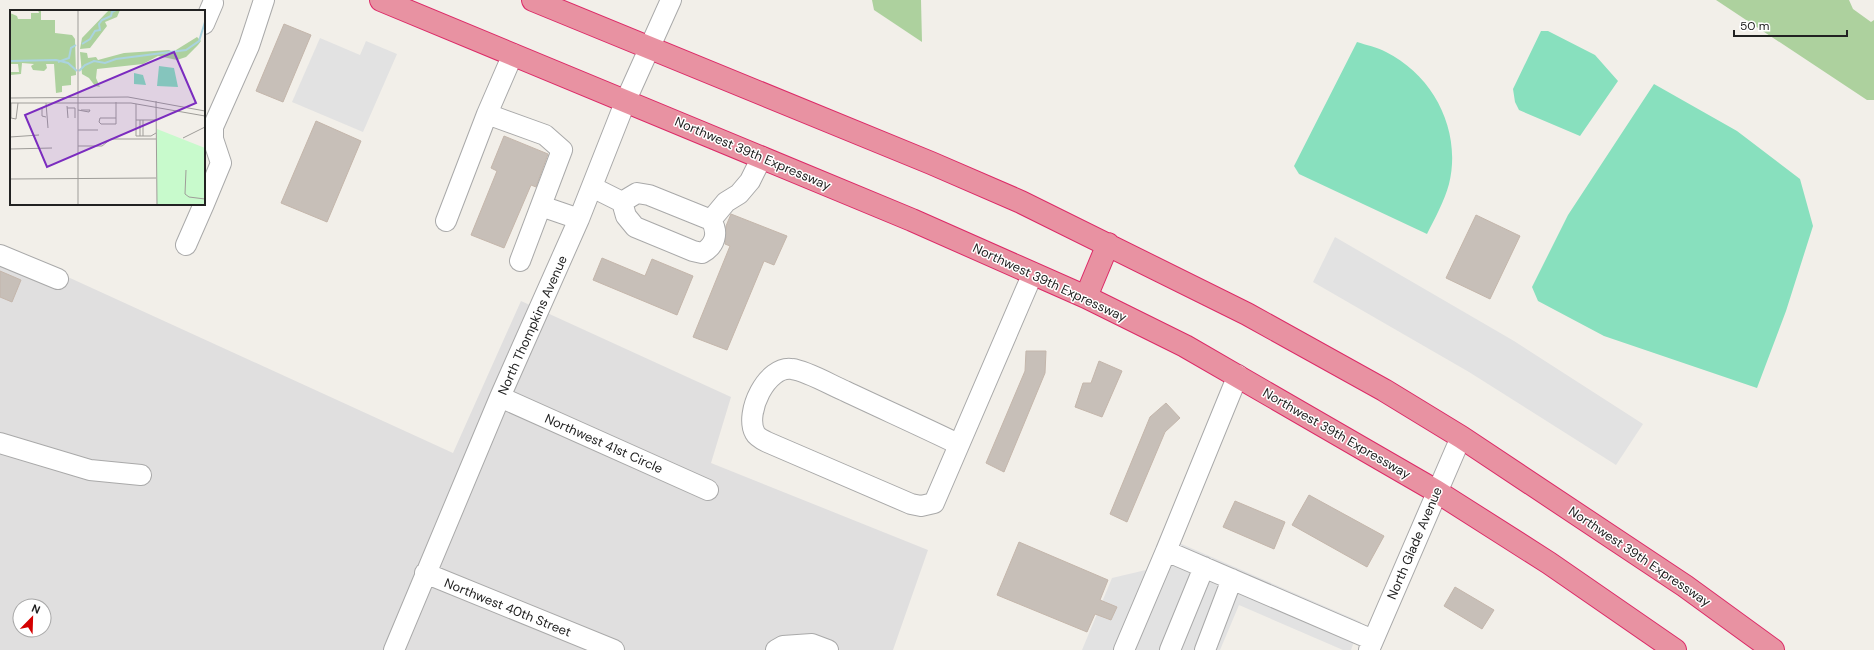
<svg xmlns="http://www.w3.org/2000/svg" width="1874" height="650" viewBox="0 0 1874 650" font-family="'DM Sans',sans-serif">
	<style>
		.residential { fill: #e0dfdf; fill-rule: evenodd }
		.forest { fill: #add19e }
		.pitch { fill: #88e0be }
		.parking { fill: #e2e2e2 }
		.building { fill: #c7bfb8; stroke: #c4b6ab }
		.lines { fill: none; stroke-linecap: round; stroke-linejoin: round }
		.minor-casing { stroke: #a9a9a9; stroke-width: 22 }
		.highway-casing { stroke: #dc2a67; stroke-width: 24 }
		.minor { stroke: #fff; stroke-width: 20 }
		.highway { stroke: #e892a2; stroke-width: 22 }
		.labels { text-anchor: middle; stroke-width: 3; stroke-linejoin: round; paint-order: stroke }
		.street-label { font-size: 13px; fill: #222; stroke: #fff }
		.inset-river { fill: none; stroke: #aad3df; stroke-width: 2 }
		.inset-road { fill: none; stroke: #9f9d99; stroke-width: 1 }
		.view { fill: #7b2cbf; fill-opacity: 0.15; stroke: #7b2cbf; stroke-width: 2 }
		.inset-edge { fill: none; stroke: #222; stroke-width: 2 }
	</style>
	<rect width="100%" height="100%" fill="#f2efe9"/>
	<path class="residential" d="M0,246L453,453L521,301L731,397L711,463L928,550L893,650H0ZM20,606H44V630H20Z"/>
	<path class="forest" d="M872,0H921L922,42L874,10Z
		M1716,0H1849L1853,9L1871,22L1874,20V100H1867Z"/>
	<path class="pitch" d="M1541,31H1548L1595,55L1618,81L1580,136L1519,110L1515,102L1513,89Z
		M1357,42C1366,45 1377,47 1386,52C1434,76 1462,131 1449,184C1444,202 1435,218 1427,234L1299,174L1294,166Z
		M1654,84L1737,131L1800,179L1813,226L1786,311L1757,388L1604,336L1538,301L1532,287L1568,215Z"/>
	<path class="parking" d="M320,38L360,55L366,41L397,54L363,132L292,102Z
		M1335,237L1514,341L1643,424L1616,465L1469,372L1313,282Z
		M1161,535L1361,622L1351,650H1343L1239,605L1220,650H1082L1112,578L1146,570Z"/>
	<path class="building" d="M284,24L311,35L283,102L256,91Z
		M316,121L361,141L327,222L281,203Z
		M504,136L548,154L536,187L531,185L504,248L471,235L497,171L491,168Z
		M731,214L787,236L774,265L764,261L727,350L693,337L730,246L725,244L726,226Z
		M1476,215L1520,236L1490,299L1446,278Z
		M602,258L645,276L652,259L693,276L677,315L593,280Z
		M0,271L21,280L12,302L0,297Z
		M1026,351H1046L1045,373L1004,472L986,463L1025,371Z
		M1099,361L1122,371L1102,417L1075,407L1083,383H1091Z
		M1166,403L1180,418L1165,432L1127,522L1110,514L1150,417Z
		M1309,495L1384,536L1367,567L1292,525Z
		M1235,501L1285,522L1274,549L1223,527Z
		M1019,542L1108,580L1100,600L1117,607L1111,620L1095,614L1087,632L997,595Z
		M1455,587L1494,610L1482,629L1444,606Z"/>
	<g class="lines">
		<g class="minor-casing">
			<path id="minor" d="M204,24L213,3
				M487,114L545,135L562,150L520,261
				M592,187L622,202L626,216L635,227L693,251L702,253C715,246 719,233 711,220L649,195L637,193L622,202
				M204,204L221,163L213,139V127L249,46L264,0
				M541,206L579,219
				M711,220L726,202L739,194L750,181L762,157
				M446,221L487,114L513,54
				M186,245L204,204
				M0,255L58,279
				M500,397L708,490
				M0,443L90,470L141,475
				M958,444C921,426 883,409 845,391C831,385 807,371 792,369C767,365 744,413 755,433C757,437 763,440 767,442L911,504L921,506L934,503L1033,273
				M1166,551L1238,375
				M425,573L614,650
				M394,650L500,397L579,219L626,100L671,0
				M776,650L783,646L812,644L828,650
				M1124,650L1166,551L1373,640
				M1170,650L1204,567
				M1205,650L1232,579
				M1369,650L1461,437"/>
		</g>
		<g class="highway-casing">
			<path id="highway" d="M381,0L912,220L1086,297L1185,346L1436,491L1549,563L1675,650
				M533,0L931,163L1021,202L1247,314L1384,390L1461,437L1685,586L1773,650
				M1086,297L1108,244"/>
		</g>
		<use href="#minor" class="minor"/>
		<use href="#highway" class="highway"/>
	</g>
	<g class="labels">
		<g class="street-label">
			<text transform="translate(753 153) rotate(23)" y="5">Northwest 39th Expressway</text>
			<text transform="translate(1050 282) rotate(25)" y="5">Northwest 39th Expressway</text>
			<text transform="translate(532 325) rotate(-66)" y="5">North Thompkins Avenue</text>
			<text transform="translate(1337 433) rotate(30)" y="5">Northwest 39th Expressway</text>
			<text transform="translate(604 443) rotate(24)" y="5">Northwest 41st Circle</text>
			<text transform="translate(1414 543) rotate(-67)" y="5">North Glade Avenue</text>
			<text transform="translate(1640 556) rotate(34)" y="5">Northwest 39th Expressway</text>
			<text transform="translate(508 607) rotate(22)" y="5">Northwest 40th Street</text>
		</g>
	</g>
	<g transform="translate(10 10)">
		<rect width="195" height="195" fill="#f2efe9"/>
		<path d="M28,0H31V10H45V23L62,25L65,29L66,65L61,66V75L52,76V82L46,83L44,54H36L37,58L34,61L23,60L21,56L24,54L12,53L11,64L0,65V62H9L8,54H0V3L7,6L8,9H21V3H29ZM99,0H110L107,7L95,12L97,16L80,38L70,39L72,28ZM187,27L191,31L188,35L176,47L167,50L148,46L133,54L87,59L86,68L90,77L85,76L79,68L72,64L70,42L77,43L78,48L86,47L88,50L114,43L159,40L165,43L166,40Z" fill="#add19e"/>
		<path d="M147,119L195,138V195H147Z" fill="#c8facc"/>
		<path d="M149,56L164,58L168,77L147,76ZM124,63L133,65L136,75L124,74Z" fill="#88e0be"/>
		<path class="inset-river" d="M72,34L80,29L85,21L90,20L89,14L92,10L101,6L102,2L106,0M0,51L46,50L58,53L67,61M48,52L59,48L61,38L66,35M69,61L75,55L84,51L95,53L106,49L176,40L189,31L195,12"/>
		<path class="inset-road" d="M68,0V195M0,88L118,87L195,101M146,91L147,195M0,93H121L195,106M1,93V108L6,109L8,93M36,93L38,118M126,94V110M57,96L58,108M32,98V106L36,107M57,98H65V108M68,100L79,102L80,100H71M106,108H90L89,112L91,114H106V92M130,110V126M133,110V126M68,120H88M146,123L141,126H126V110H146M0,127L29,125M173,128L195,117M68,136H92L101,129H146M0,139L42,138M176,160L175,184L179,187L195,189M0,169L146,168"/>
		<path class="view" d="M164,42L186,93L37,157L15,105Z"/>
		<rect width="195" height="195" class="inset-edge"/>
	</g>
	<g transform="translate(32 618) rotate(23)"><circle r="19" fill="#ffffff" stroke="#a7a7a7"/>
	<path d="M0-3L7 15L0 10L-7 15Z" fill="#d40000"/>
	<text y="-6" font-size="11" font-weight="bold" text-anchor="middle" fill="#222222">N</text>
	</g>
	<path d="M1734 30v6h113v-6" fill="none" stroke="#222222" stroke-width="2"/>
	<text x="1740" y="30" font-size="12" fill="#222222" stroke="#ffffff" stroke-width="3" paint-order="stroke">50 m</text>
</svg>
